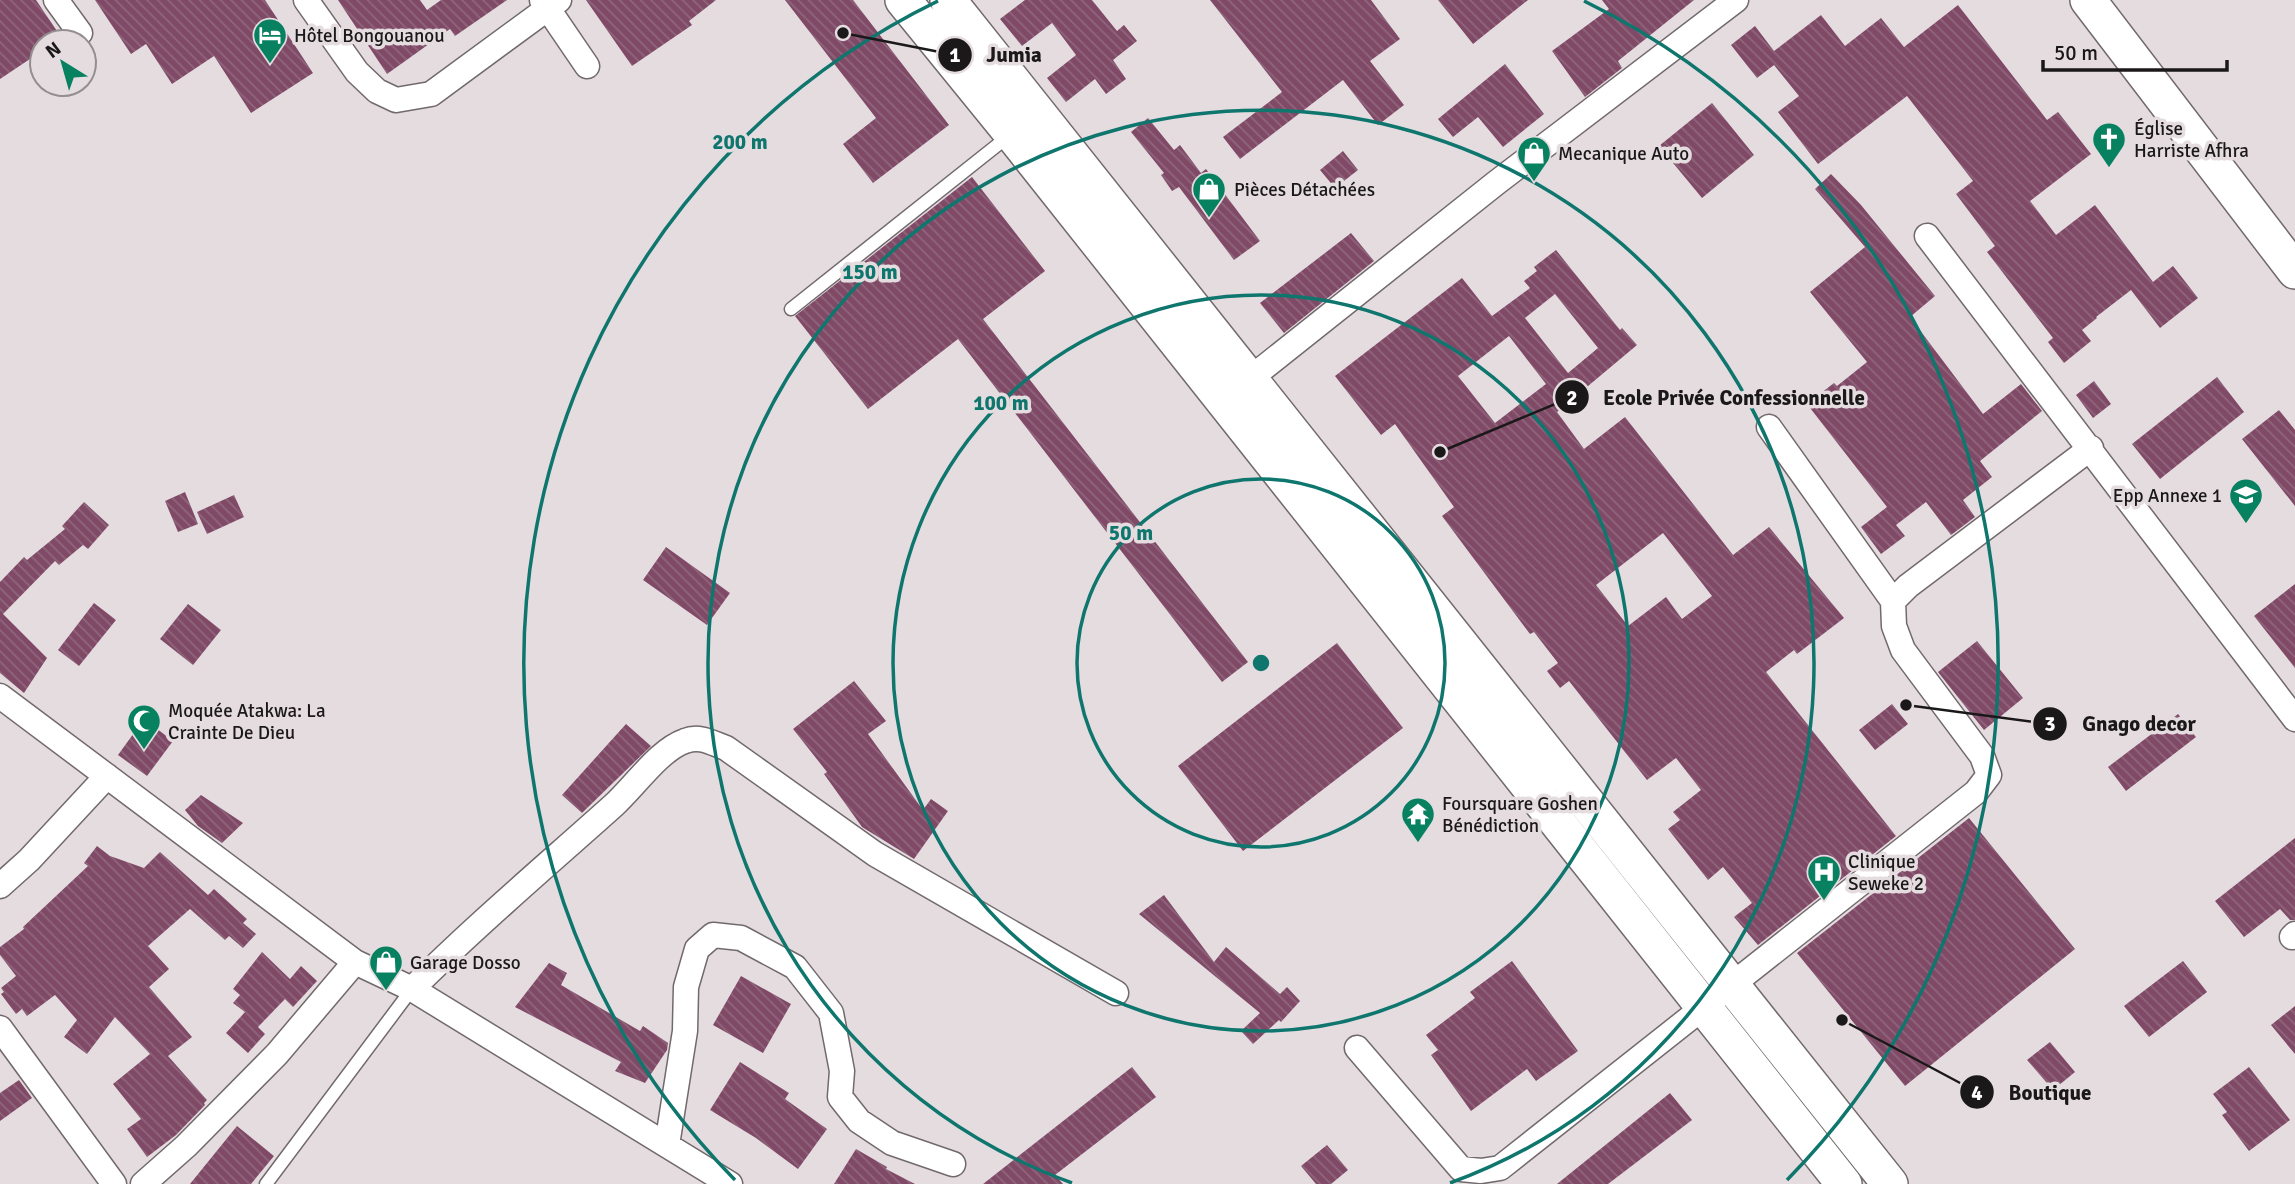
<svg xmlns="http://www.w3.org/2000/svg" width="2295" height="1184" viewBox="0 0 2295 1184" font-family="Signika,sans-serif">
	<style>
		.building { fill: url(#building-back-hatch); fill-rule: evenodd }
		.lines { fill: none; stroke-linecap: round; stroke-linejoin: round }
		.service-casing { stroke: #71696c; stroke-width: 15 }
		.minor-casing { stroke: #71696c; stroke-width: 27 }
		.secondary-casing { stroke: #71696c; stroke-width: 38 }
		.service { stroke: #fff; stroke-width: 12 }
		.minor { stroke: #fff; stroke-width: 24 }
		.secondary { stroke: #fff; stroke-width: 35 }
		.ring { fill: none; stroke: #0f766e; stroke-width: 3.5 }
		.labels { text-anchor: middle; stroke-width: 7; stroke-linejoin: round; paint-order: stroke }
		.poi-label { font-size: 19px; fill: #1b1819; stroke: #e5dce0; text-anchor: start }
		.centre { fill: #0f766e; stroke: #e5dce0; stroke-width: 3.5 }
		.ring-label { font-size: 21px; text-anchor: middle; font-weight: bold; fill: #0f766e; stroke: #e5dce0; stroke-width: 7; stroke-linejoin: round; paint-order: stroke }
		.leader { fill: none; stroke: #1b1819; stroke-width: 2.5 }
		.callout-dot { fill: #1b1819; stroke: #e5dce0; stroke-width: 2.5 }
		.mark-label { font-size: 21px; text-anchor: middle; font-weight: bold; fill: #fff }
		.callout-label { font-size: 21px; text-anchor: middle; font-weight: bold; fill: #1b1819; stroke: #e5dce0; stroke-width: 7; stroke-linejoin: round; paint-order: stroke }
	</style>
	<defs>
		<pattern id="building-back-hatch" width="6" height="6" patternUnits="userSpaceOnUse" patternTransform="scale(1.75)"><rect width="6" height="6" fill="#804a67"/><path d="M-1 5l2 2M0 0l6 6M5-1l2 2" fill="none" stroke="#8f667c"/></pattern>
	</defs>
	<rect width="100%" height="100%" fill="#e5dce0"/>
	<path class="building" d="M0,0H36L61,37L55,42H42V51L0,79Z
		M95,0H265L313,73L251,113L214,56L172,84L146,44L131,54Z
		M338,0H420L427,10L441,0H507L455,36L450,29L387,74Z
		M586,0H716L689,21L692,25L632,66Z
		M785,0H853L949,125L873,183L843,144L876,118Z
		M1025,0H1092L1117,31L1124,25L1137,41L1113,60L1126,79L1106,94L1095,79L1066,102L1047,78L1076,55L1052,23L1022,46L1000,19Z
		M1210,0H1371L1400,39L1370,61L1404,105L1378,125L1343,80L1240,159L1223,137L1282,92Z
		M1438,0H1528L1473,44Z
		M1602,0H1694L1618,61L1622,68L1585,97L1552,51L1609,9Z
		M1958,5L2047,120L2058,112L2091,154L2030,201L2056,235L2095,205L2153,282L2173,266L2198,298L2160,328L2131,290L2096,317L2097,318L2082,330L2091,341L2064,363L2048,342L2053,338L1987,252L1995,246L1956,194L1973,181L1907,96L1818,164L1778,112L1799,96L1774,65L1757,78L1731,45L1755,26L1774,51L1821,15L1845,46L1881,18L1904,47Z
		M1505,64L1544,114L1503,147L1478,117L1453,137L1438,119Z
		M1712,103L1754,155L1702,198L1659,146Z
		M1148,118L1174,150L1180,145L1201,173L1206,169L1260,241L1234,260L1179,187L1172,191L1161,175L1164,173L1131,132Z
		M1343,151L1358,170L1335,188L1320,170Z
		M1831,174L1861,205L1935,296L1910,317L1983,414L2021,384L2042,411L1980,461L1992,477L1963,500L1975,517L1951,535L1926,502L1896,525L1905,536L1881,554L1861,527L1887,507L1807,404L1834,383L1837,386L1867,362L1810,292L1865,247L1815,189Z
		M972,177L1045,271L983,319L1248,662L1222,682L958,339L868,409L795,316Z
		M1351,233L1374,261L1284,333L1260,303Z
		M1556,250L1620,330L1622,328L1637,345L1557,412L1584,449L1625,417L1733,555L1769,527L1844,618L1797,654L1794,650L1766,672L1896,836L1758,945L1734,917L1752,903L1723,867L1708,880L1668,829L1680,820L1673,812L1701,790L1676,758L1647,780L1569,681L1560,688L1547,671L1558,663L1534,632L1530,634L1442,516L1454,507L1395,424L1381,435L1335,376L1462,278L1492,316L1530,288L1524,281L1537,271L1534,267ZM1555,294L1598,348L1568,373L1525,318ZM1509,336L1546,384L1495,423L1458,376ZM1663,533L1712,596L1682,619L1666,597L1628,626L1596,585Z
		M2217,377L2244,412L2160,479L2132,444Z
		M2094,381L2111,404L2093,418L2076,395Z
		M2279,410L2295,430V506L2242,439Z
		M185,492L198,524L178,532L165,501Z
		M234,495L244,517L207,534L197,512Z
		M84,502L109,525L88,549L83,545L59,565L55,561L3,614L47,658L24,693L0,673V582L24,557L27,560L65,529L62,526Z
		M666,547L730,593L707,625L643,580Z
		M2295,584V668L2254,616Z
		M94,603L116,620L79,666L58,650Z
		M188,604L221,630L193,665L160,639Z
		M1977,641L2023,698L1984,730L1938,672Z
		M1337,643L1403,728L1243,851L1178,766Z
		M854,681L886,721L868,734L923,810L931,799L948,811L914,859L862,827L824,774L827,772L793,729Z
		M1892,704L1908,724L1875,750L1859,730Z
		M2178,714L2196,737L2126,791L2108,767Z
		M144,719L173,741L147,776L118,755Z
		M626,724L651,746L582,813L562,795Z
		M201,795L243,823L222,843L198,826L185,810Z
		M1969,818L2075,949L1905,1086L1797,953Z
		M2295,838V920H2290L2280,909L2244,937L2215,901Z
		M97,846L110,856L144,868L160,852L208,895L214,889L247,919L243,923L256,934L243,948L229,936L225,940L190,909L148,946L169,969L149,987L192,1037L168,1056L207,1100L204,1103L205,1105L176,1135L147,1157L127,1129L141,1119L113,1084L150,1054L115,1017L87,1054L64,1037L77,1020L55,995L27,1016L22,1009L16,1014L1,994L4,992L1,988L16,976L0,955V947L24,929L23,927L88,866L84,863Z
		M1164,895L1214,962L1226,947L1280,994L1287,987L1300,1001L1281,1022L1279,1020L1253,1044L1241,1031L1260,1013L1139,914Z
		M262,952L290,979L301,966L317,981L293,1007L285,999L258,1027L265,1034L248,1053L226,1033L245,1012L233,1003L240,995L233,989Z
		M1512,961L1578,1051L1536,1081L1527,1069L1471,1111L1431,1055L1438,1050L1426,1035L1475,998L1470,992Z
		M2183,961L2207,992L2149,1037L2124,1006Z
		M549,963L567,973L561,985L640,1031L643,1026L668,1043L667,1050L645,1083L615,1071L621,1062L515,1007Z
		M741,976L791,1004L763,1053L713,1025Z
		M2295,1006V1054L2271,1025Z
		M2050,1042L2075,1072L2053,1090L2027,1060Z
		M740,1062L789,1093L785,1099L827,1129L798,1169L756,1138L710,1110Z
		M1132,1067L1156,1097L1055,1175L1063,1184H983Z
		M2249,1067L2290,1120L2249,1151L2222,1115L2227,1112L2213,1094Z
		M19,1080L32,1098L0,1121V1093Z
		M1670,1093L1692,1120L1608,1184H1557Z
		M237,1126L274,1156L251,1184H190Z
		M1327,1145L1348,1170L1331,1184H1316L1301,1166Z
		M856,1149L887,1167L886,1169L915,1184H834Z"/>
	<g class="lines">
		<g class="service-casing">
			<path id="service" d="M791,309L1010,135
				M266,1184L412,989"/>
		</g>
		<g class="minor-casing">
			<path id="minor" d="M56,0L80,33
				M306,0L357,72L377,91L396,100L431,94L559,0
				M542,0L587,66
				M1927,236L2295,719
				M1237,389L1496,183L1736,0
				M1893,601L1908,586L2091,448
				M0,696L355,962L412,989L730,1184
				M0,886L29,860L107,776
				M2292,937L2295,934
				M412,989C476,925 546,866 614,805C635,786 659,750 685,741C700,735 712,743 726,748L875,854L1116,993
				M0,1028L114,1184
				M1357,1048L1461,1169L1481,1171L1500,1168L1976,792L1989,775L1982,756L1903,650L1894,626L1893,601L1769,427
				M667,1145L685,1031L686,987L697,949L713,935L741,938L795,967L831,1013L842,1071L840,1097L859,1121L892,1143L953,1164
				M143,1184L186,1146L277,1054L355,962"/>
		</g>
		<g class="secondary-casing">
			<path id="secondary" d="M903,0L1012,134L1844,1184
				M948,0L1890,1184
				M2088,0L2295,271"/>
		</g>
		<use href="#service" class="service"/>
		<use href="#minor" class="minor"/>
		<use href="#secondary" class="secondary"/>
	</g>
	<g class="ring">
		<circle cx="1261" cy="663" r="184"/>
		<circle cx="1261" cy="663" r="368"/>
		<path d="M1072 1183A553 553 0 1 1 1450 1183"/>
		<path d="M735 1180A737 737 0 0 1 938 1M1584 1A737 737 0 0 1 1787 1180"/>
	</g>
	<defs>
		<g id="hotel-pin" transform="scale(1.75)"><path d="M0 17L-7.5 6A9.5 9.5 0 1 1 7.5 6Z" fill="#088160" stroke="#e5dce0"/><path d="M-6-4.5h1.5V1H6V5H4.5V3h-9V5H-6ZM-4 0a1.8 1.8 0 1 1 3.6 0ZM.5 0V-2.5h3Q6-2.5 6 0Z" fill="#fff"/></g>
		<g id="church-pin" transform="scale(1.75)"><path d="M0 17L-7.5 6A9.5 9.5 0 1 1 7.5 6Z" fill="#088160" stroke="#e5dce0"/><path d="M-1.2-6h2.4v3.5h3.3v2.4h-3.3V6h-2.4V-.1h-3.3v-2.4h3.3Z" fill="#fff"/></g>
		<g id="shop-pin" transform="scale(1.75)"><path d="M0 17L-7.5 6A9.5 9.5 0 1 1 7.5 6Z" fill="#088160" stroke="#e5dce0"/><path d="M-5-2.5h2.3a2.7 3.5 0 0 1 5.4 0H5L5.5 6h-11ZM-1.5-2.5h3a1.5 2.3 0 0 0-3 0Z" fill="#fff"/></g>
		<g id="school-pin" transform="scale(1.75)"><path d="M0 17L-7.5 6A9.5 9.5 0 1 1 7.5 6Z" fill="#088160" stroke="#e5dce0"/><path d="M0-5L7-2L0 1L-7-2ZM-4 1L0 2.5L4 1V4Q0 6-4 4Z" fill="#fff"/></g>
		<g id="mosque-pin" transform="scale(1.75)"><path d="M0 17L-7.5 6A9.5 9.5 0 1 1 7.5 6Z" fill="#088160" stroke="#e5dce0"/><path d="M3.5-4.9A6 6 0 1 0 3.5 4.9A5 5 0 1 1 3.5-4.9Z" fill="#fff"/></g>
		<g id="temple-pin" transform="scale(1.75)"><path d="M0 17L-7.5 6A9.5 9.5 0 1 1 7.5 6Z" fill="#088160" stroke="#e5dce0"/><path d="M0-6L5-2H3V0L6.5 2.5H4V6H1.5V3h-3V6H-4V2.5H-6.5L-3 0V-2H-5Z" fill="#fff"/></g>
		<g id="hospital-pin" transform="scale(1.75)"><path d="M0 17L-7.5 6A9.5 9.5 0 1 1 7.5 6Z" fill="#088160" stroke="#e5dce0"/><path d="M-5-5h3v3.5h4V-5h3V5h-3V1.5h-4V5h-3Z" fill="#fff"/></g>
	</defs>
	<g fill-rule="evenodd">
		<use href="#hotel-pin" x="270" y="35"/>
		<use href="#church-pin" x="2109" y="139"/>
		<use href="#shop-pin" x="1534" y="153"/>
		<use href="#shop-pin" x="1209" y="189"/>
		<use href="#school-pin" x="2246" y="495"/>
		<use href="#mosque-pin" x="144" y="721"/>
		<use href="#temple-pin" x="1418" y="814"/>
		<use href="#hospital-pin" x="1824" y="872"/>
		<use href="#shop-pin" x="386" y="962"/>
	</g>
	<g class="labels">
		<g class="poi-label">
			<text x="294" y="42">Hôtel Bongouanou</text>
			<text x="2134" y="135">Église<tspan x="2134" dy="22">Harriste Afhra</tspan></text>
			<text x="1558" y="160">Mecanique Auto</text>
			<text x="1234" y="196">Pièces Détachées</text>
			<text x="2222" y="502" text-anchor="end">Epp Annexe 1</text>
			<text x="168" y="717">Moquée Atakwa: La<tspan x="168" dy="22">Crainte De Dieu</tspan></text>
			<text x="1442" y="810">Foursquare Goshen<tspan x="1442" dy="22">Bénédiction</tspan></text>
			<text x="1848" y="868">Clinique<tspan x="1848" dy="22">Seweke 2</tspan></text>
			<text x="410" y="969">Garage Dosso</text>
		</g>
	</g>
	<circle cx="1261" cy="663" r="10" class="centre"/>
	<g class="ring-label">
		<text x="740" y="149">200 m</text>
		<text x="870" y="279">150 m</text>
		<text x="1001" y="410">100 m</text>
		<text x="1131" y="540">50 m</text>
	</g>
	<path class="leader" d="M843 33L955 55M1440 452L1572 397M1906 705L2050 724M1842 1020L1977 1092"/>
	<g class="callout-dot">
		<circle cx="843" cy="33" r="7"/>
		<circle cx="1440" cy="452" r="7"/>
		<circle cx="1906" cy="705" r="7"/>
		<circle cx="1842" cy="1020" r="7"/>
		<circle cx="955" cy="55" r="18"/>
		<circle cx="1572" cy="397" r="18"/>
		<circle cx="2050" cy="724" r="18"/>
		<circle cx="1977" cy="1092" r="18"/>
	</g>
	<g class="mark-label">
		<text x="955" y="62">1</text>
		<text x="1572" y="405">2</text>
		<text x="2050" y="731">3</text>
		<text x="1977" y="1100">4</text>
	</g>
	<g class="callout-label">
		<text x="1014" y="62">Jumia</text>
		<text x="1734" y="405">Ecole Privée Confessionnelle</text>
		<text x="2139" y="731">Gnago decor</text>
		<text x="2050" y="1100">Boutique</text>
	</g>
	<g transform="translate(63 63) rotate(323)"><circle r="33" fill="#e5dce0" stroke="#948e90" stroke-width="2"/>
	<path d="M0-5L12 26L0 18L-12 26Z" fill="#088160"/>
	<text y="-10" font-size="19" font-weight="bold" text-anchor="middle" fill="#1b1819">N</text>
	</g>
	<path d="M2043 60v10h184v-10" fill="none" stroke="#1b1819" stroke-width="3.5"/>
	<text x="2054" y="60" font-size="21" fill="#1b1819" stroke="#e5dce0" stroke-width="5" paint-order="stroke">50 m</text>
</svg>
